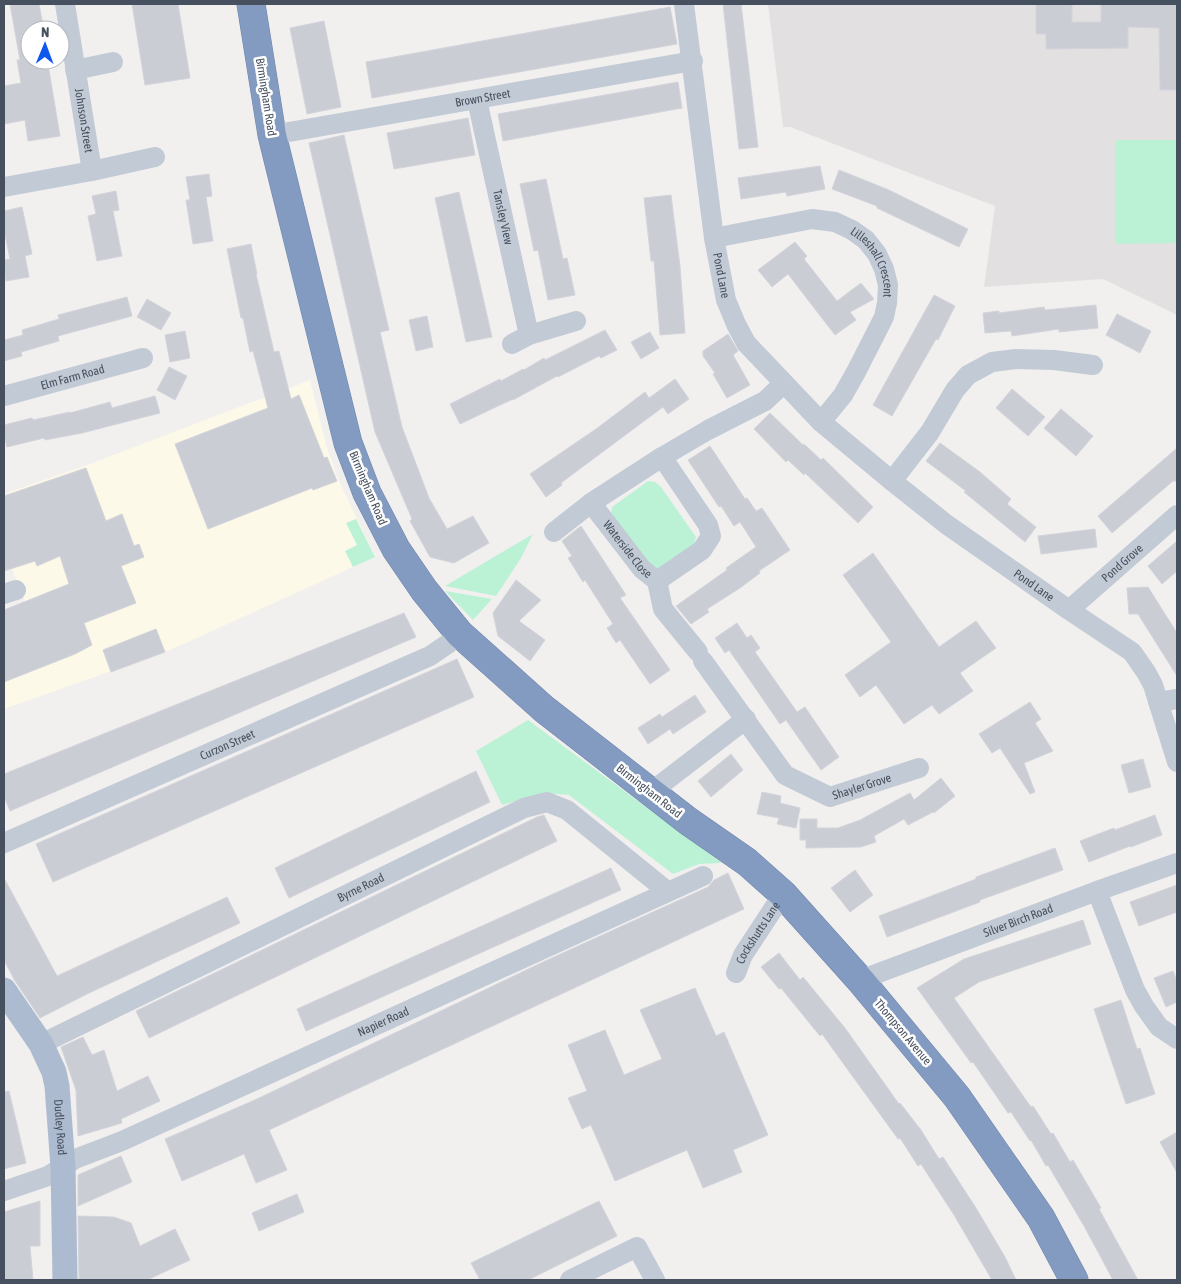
<svg xmlns="http://www.w3.org/2000/svg" width="1181" height="1284" viewBox="0 0 1181 1284" font-family="'Asap Condensed',sans-serif">
	<style>
		.commercial { fill: #fdf9e8 }
		.education { fill: #e3e0e1 }
		.green { fill: #bbf2d6 }
		.building { fill: #cbcdd5; stroke: #d3d4db }
		.lines { fill: none; stroke-linecap: round; stroke-linejoin: round }
		.highway-casing { stroke: #6f86ad; stroke-width: 29 }
		.minor { stroke: #c2cad5; stroke-width: 20 }
		.major { stroke: #adbbd0; stroke-width: 25 }
		.highway { stroke: #849bc1; stroke-width: 28 }
		.labels { text-anchor: middle; stroke-width: 5; stroke-linejoin: round; paint-order: stroke }
		.street-label { font-size: 12px; fill: #46505e; stroke: #fff }
	</style>
	<rect width="100%" height="100%" fill="#f2efef"/>
	<path class="commercial" d="M310,380L327,448L338,479L375,557L168,651L4,709V611L25,602L4,548V494L90,464Z"/>
	<path class="education" d="M768,4H1177V315L1103,279L984,287L995,206L790,127H783Z"/>
	<path class="green" d="M1115,140H1177V243L1115,244Z
		M648,481L655,482L661,487L696,537L694,544L658,571L650,569L611,515L612,507Z
		M356,519L375,557L353,567L345,551L357,545L346,523Z
		M533,534L521,558L496,596L445,586Z
		M445,591L492,599L473,620Z
		M528,720L722,863L699,864L673,874L569,795L545,793L502,805L476,751Z"/>
	<path class="building" d="M10,4H39L44,30H30V60H33L34,66L48,64L60,136L28,141L25,120L4,124V86L21,83L17,60H20Z
		M132,4H178L190,78L145,85Z
		M723,4H741L758,147L739,149Z
		M1036,4H1072V22H1101V4H1177V90H1160L1159,28L1128,27V48L1046,49V34H1036Z
		M670,7L677,44L372,98L366,62Z
		M324,21L341,107L307,114L290,28Z
		M678,82L682,108L503,141L498,114Z
		M468,118L475,155L394,169L387,133Z
		M344,135L389,330L380,332L402,427L429,498L447,529L473,516L489,543L454,563L430,557L410,521L412,519L375,432L309,143Z
		M820,166L825,189L787,196L786,192L741,199L738,178Z
		M839,170L889,190L968,229L959,247L877,208V206L832,189Z
		M209,174L212,196L206,197L213,241L193,244L186,200H190L186,177Z
		M546,179L563,259L567,258L575,295L548,300L538,250L534,251L520,184Z
		M116,191L119,210L113,211L122,256L97,261L88,216L96,214L92,196Z
		M459,192L492,337L466,342L435,198Z
		M671,195L680,266L685,333L660,335L654,261H651L644,198Z
		M22,207L32,254L25,256L29,277L6,281L4,260L10,259L4,230V211Z
		M795,242L807,256L804,259L837,301L861,283L874,299L850,312L856,320L835,335L788,274L772,287L758,270Z
		M251,244L257,274H256L274,352L279,351L291,399L299,395L324,458L327,457L337,481L313,490L312,488L208,529L175,444L268,408L253,351L250,352L243,318H241L227,249Z
		M934,295L955,306L938,340L936,339L892,416L873,405Z
		M127,297L132,316L58,336L59,341L21,352L22,356L4,361V340L23,335L22,330L59,319L58,315Z
		M147,299L171,313L161,330L137,317Z
		M1096,305L1098,328L1059,332V329L1012,336L1011,331L985,333L983,313L999,311V313L1044,307L1045,310Z
		M1117,314L1151,331L1140,353L1106,335Z
		M427,316L433,347L416,351L409,320Z
		M605,330L617,350L601,358L599,356L558,377L557,376L513,400V399L460,424L450,404L500,379L501,381L523,369L524,370L544,358L545,360Z
		M185,331L190,358L170,362L165,335Z
		M650,332L659,348L641,359L631,342Z
		M728,334L738,351L733,355L750,385L727,398L713,374L715,373L703,356V351Z
		M169,367L187,376L175,400L157,390Z
		M675,379L689,399L668,414L663,407L577,471L561,483L562,485L546,497L530,474L596,429L645,392L649,398Z
		M1012,389L1045,417L1028,436L996,408Z
		M155,396L160,413L82,433L45,440L44,438L7,447L4,436V425L32,418L33,420L70,412V413L110,402L112,408Z
		M1061,409L1093,436L1076,456L1044,428Z
		M770,413L803,445L804,444L821,460L823,458L873,507L858,523L805,473L804,475L788,460L786,462L754,429Z
		M940,443L980,472L1011,499L1007,504L1036,527L1025,542L964,492L966,491L926,461Z
		M710,446L745,499L747,498L756,511L762,508L790,550L759,571L760,573L740,588L707,609L709,612L691,624L676,606L727,570L726,568L756,547L740,522L734,526L721,506L719,507L688,460Z
		M1177,448V481H1173L1112,533L1098,516Z
		M86,468L106,521L122,514L134,546L139,544L144,557L121,566L136,603L84,623L92,645L75,654L4,682V610L69,584L60,556L37,566L35,561L4,571V496Z
		M581,526L626,595L620,598L670,670L650,684L620,640L616,643L607,628L613,624L585,580L583,582L568,558L572,556L562,541Z
		M1095,529L1097,547L1041,554L1038,536Z
		M1177,541V571L1162,584L1148,566Z
		M873,553L939,647L976,621L996,648L960,673L973,691L939,714L932,705L904,724L876,685L860,697L845,675L891,642L843,575Z
		M516,580L541,600L519,621L545,640L530,661L498,636L493,613Z
		M1148,587L1177,633V676L1138,614H1129L1127,588Z
		M404,613L416,637L10,811L4,796V774Z
		M737,623L747,638L751,635L760,648L755,652L797,712L805,707L839,757L821,770L786,720L780,724L729,650L725,653L715,638Z
		M156,629L165,652L111,672L103,650Z
		M457,659L474,697L53,882L36,844Z
		M695,695L706,712L673,734L670,729L648,744L638,728L660,714L662,717Z
		M1030,702L1041,719L1035,723L1053,751L1024,763L1035,792L1030,794L1000,748L992,753L979,734Z
		M731,754L743,770L711,797L698,781Z
		M1143,759L1151,787L1129,793L1121,765Z
		M476,771L490,802L289,898L275,868Z
		M941,778L955,796L934,813L933,812L908,825L904,819L874,836L876,842L861,847L806,848V840H800V819H817V828H838L860,820L910,793L914,800Z
		M762,792L781,796L780,803L800,808L796,828L777,824L779,818L757,814Z
		M544,815L557,841L149,1038L136,1011L537,817Z
		M1155,815L1162,835L1131,847L1130,846L1089,862L1080,841L1114,828L1115,830Z
		M1055,848L1063,870L980,900V902L887,937L879,916L976,879V877Z
		M611,868L621,890L306,1031L297,1009Z
		M855,870L873,895L850,912L831,888Z
		M728,873L744,909L269,1130L287,1170L256,1183L244,1154L182,1181L165,1139L257,1099L543,962L708,887L714,880Z
		M4,878L57,976L227,897L240,923L89,993L40,1018L15,981L4,960Z
		M1177,885V912L1139,926L1130,902Z
		M1083,920L1091,944L979,982L954,998L1031,1107L1033,1106L1051,1134L1053,1133L1070,1162L1073,1160L1101,1208L1099,1209L1138,1280H1113L1084,1226L1048,1165L1046,1166L1031,1140L1030,1141L1011,1112L1008,1113L973,1062L971,1063L917,988L964,959Z
		M779,953L800,980L803,977L845,1028L899,1104L900,1103L921,1130L939,1159L943,1157L976,1208L1005,1257L1016,1280H992L954,1215L921,1164L918,1166L900,1138L898,1139L822,1034L820,1036L781,988L779,989L761,967Z
		M1173,971L1177,981V1002L1166,1007L1154,978Z
		M695,988L716,1036L724,1032L768,1135L733,1150L742,1172L703,1188L687,1150L615,1181L591,1125L582,1129L568,1098L587,1091L568,1045L605,1030L624,1075L662,1059L640,1010Z
		M1121,1000L1137,1049L1140,1048L1155,1094L1126,1104L1094,1009Z
		M83,1037L92,1055L104,1050L117,1091L148,1076L160,1101L121,1119L122,1123L78,1136L76,1090L61,1047Z
		M9,1091L26,1163L4,1169V1092Z
		M1177,1132V1173L1160,1142Z
		M121,1156L132,1182L78,1206V1175Z
		M297,1194L304,1212L259,1231L252,1213Z
		M40,1201V1246H30L33,1280H4V1212Z
		M599,1201L617,1236L528,1280H480L471,1263Z
		M78,1216L114,1217L131,1223L140,1246L175,1229L190,1260L147,1280H79Z"/>
	<g class="lines">
		<g class="highway-casing">
			<path id="highway" d="M251,4L272,135L348,443L367,493L396,549L424,590L459,633L544,709L688,821L747,862L783,894L860,980L957,1097L1041,1218L1074,1280"/>
		</g>
		<g class="minor">
			<path id="s1" d="M65,4L92,171"/>
			<path id="s2" d="M684,4L714,238L726,300L736,324L746,343L821,422L892,481L946,524L1069,610L1132,652L1146,672L1153,685L1177,762"/>
			<path d="M75,70L113,62"/>
			<path id="s3" d="M477,100L529,335"/>
			<path id="s4" d="M272,135L693,61"/>
			<path d="M4,187L92,171L155,157"/>
			<path id="s5" d="M714,238L812,219L835,222L852,230L866,240L877,254L884,269L888,285L887,303L884,317L856,372L843,395L821,422"/>
			<path d="M512,344L529,335L576,321"/>
			<path id="s6" d="M4,396L143,358"/>
			<path d="M892,481L930,432L955,390L968,375L992,362L1016,359L1054,360L1093,365"/>
			<path id="s7" d="M591,503L642,569L657,581L702,550L711,536L708,525L662,457"/>
			<path d="M554,532L591,503L662,457L708,430L765,401L783,384"/>
			<path d="M657,581L663,609L698,652"/>
			<path d="M4,594L16,590"/>
			<path id="s8" d="M1069,610L1177,515"/>
			<path id="s9" d="M703,661L785,775L830,797L919,768"/>
			<path d="M1158,702L1177,699"/>
			<path d="M651,792L746,719"/>
			<path id="s10" d="M4,843L430,656L449,643"/>
			<path d="M1097,891L1135,990L1144,1006L1159,1027L1177,1039"/>
			<path id="s11" d="M736,973L743,955L783,894"/>
			<path id="s12" d="M860,980L1097,891L1177,863"/>
			<path id="s13" d="M41,1044L524,808L547,802L567,810L667,891"/>
			<path id="s14" d="M4,1191L48,1176L75,1159L122,1141L703,876"/>
			<path d="M570,1280L637,1247L655,1280"/>
		</g>
		<path class="major" id="s15" d="M4,990L41,1044L54,1072L57,1086L63,1167L65,1280"/>
		<use href="#highway" class="highway"/>
	</g>
	<g class="labels">
		<g class="street-label">
			<text transform="translate(266 97) rotate(81)" y="4">Birmingham Road</text>
			<text dy="4" stroke="none"><textPath href="#s4" startOffset="214">Brown Street</textPath></text>
			<text dy="4" stroke="none"><textPath href="#s1" startOffset="118">Johnson Street</textPath></text>
			<text dy="4" stroke="none"><textPath href="#s3" startOffset="120">Tansley View</textPath></text>
			<text dy="4" stroke="none"><textPath href="#s5" startOffset="182">Lilleshall Crescent</textPath></text>
			<text dy="4" stroke="none"><textPath href="#s2" startOffset="274">Pond Lane</textPath></text>
			<text dy="4" stroke="none"><textPath href="#s6" startOffset="71">Elm Farm Road</textPath></text>
			<text transform="translate(368 488) rotate(67)" y="4">Birmingham Road</text>
			<text dy="4" stroke="none"><textPath href="#s7" startOffset="59">Waterside Close</textPath></text>
			<text dy="4" stroke="none"><textPath href="#s8" startOffset="71">Pond Grove</textPath></text>
			<text dy="4" stroke="none"><textPath href="#s2" startOffset="724">Pond Lane</textPath></text>
			<text dy="4" stroke="none"><textPath href="#s10" startOffset="244">Curzon Street</textPath></text>
			<text dy="4" stroke="none"><textPath href="#s9" startOffset="224">Shayler Grove</textPath></text>
			<text transform="translate(649 791) rotate(38)" y="4">Birmingham Road</text>
			<text dy="4" stroke="none"><textPath href="#s13" startOffset="356">Byrne Road</textPath></text>
			<text dy="4" stroke="none"><textPath href="#s12" startOffset="169">Silver Birch Road</textPath></text>
			<text dy="4" stroke="none"><textPath href="#s11" startOffset="46">Cockshutts Lane</textPath></text>
			<text dy="4" stroke="none"><textPath href="#s14" startOffset="416">Napier Road</textPath></text>
			<text transform="translate(903 1032) rotate(50)" y="4">Thompson Avenue</text>
			<text dy="4" stroke="none"><textPath href="#s15" startOffset="152">Dudley Road</textPath></text>
		</g>
	</g>
	<rect width="1181" height="1284" fill="none" stroke="#46505e" stroke-width="10"/>
	<g transform="translate(45 45) rotate(1)"><circle r="24" fill="#ffffff" stroke="#b5b9bf"/>
	<path d="M0-4L9 19L0 12L-9 19Z" fill="#0e58ed"/>
	<text y="-8" font-size="14" font-weight="bold" text-anchor="middle" fill="#46505e">N</text>
	</g>
</svg>
